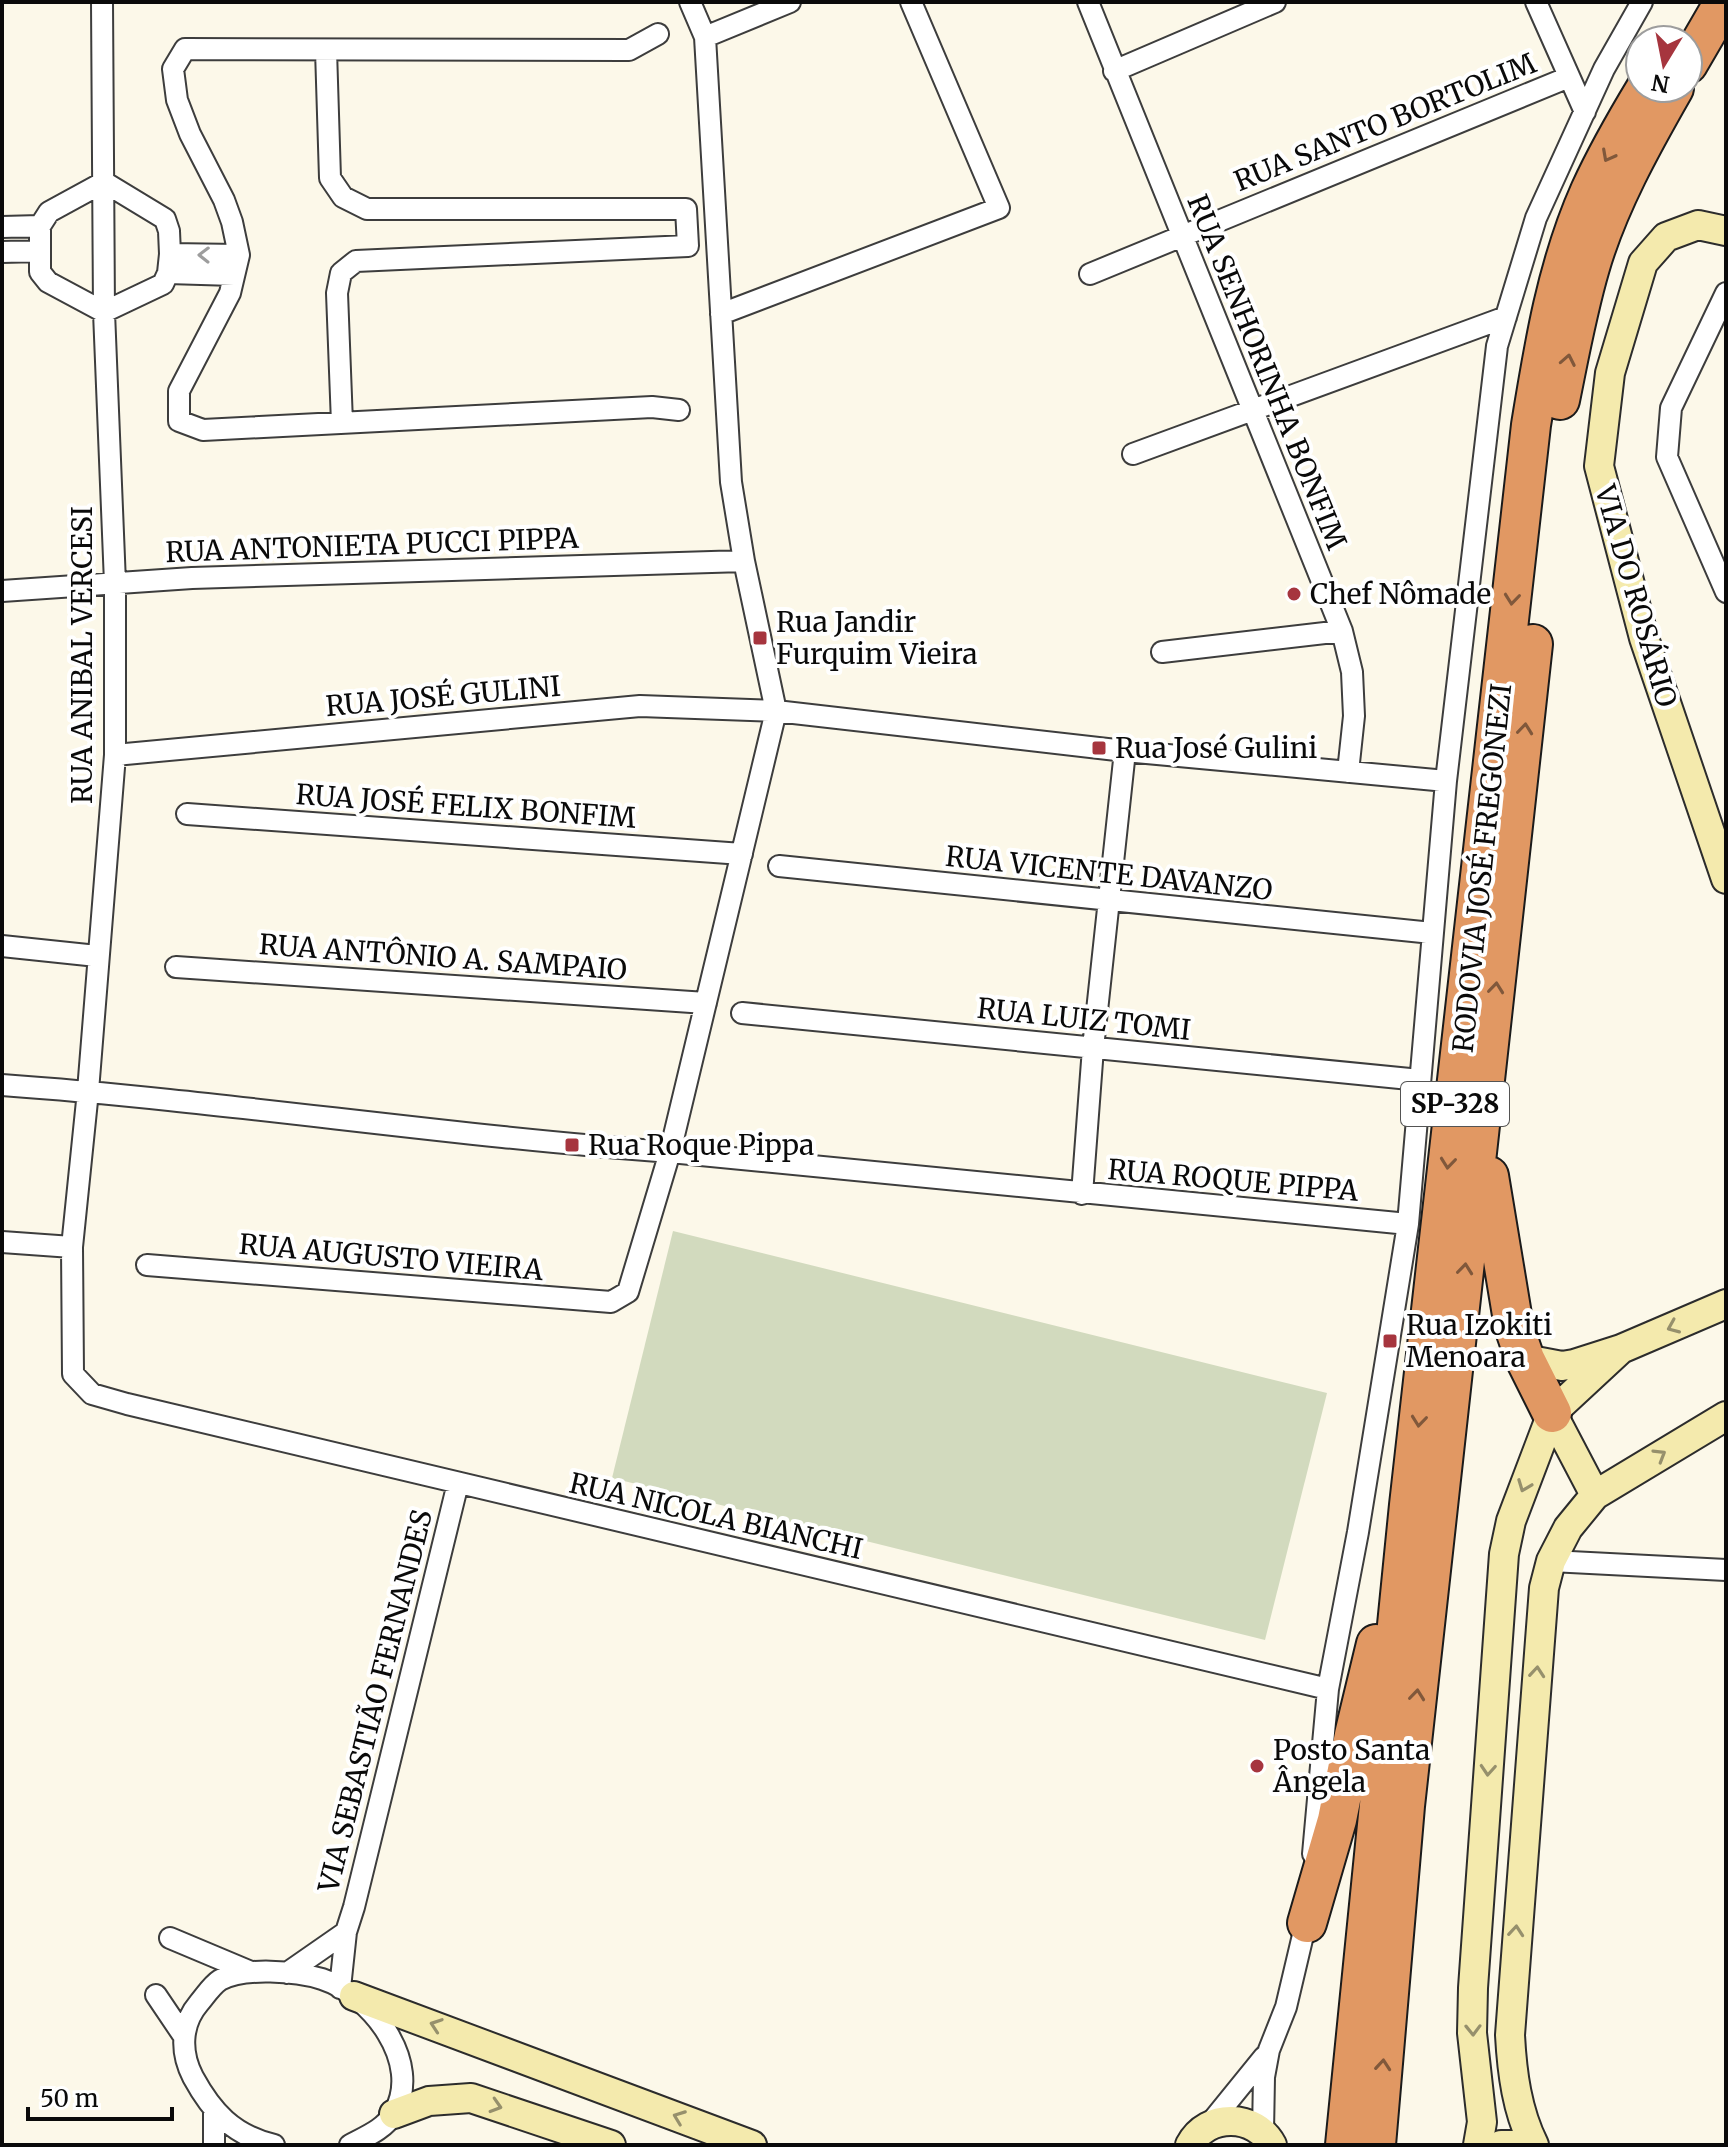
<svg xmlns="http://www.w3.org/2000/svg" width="1728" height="2147" viewBox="0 0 1728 2147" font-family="Merriweather,serif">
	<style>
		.cemetery { fill: #d2dabe }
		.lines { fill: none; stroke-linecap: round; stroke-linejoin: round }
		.street-casing { stroke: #3d3d3d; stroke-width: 24 }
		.secondary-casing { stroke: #2c2c2c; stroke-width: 32 }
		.highway-casing { stroke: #1b1b1b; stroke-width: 42 }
		.street { stroke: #fff; stroke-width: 20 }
		.secondary { stroke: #f4eaad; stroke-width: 28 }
		.highway { stroke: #e19863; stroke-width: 38 }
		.oneway { stroke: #80583b }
		.oneway2 { stroke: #9d9d9d }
		.oneway3 { stroke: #96906c }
		.poi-dot { fill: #a6353e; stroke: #fff; stroke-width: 3 }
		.labels { text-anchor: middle; stroke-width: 8; stroke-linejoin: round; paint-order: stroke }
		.shield { fill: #fff; stroke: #545454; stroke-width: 2 }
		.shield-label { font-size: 26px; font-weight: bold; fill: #0a0a0a }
		.street-label { font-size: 28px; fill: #0a0a0a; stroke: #fff }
		.poi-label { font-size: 28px; fill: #0a0a0a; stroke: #fff; text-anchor: start }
	</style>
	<rect width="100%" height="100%" fill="#fcf8e9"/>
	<path class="cemetery" d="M673,1231L1327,1393L1265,1640L612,1478Z"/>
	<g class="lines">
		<g class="street-casing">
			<path id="street" d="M102,2L104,312L115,583V755L88,1091L72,1247L73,1374L92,1394L127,1404L1328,1689
				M1088,2L1342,631L1352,672L1354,716L1348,772
				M1536,2L1585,112
				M658,34L629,50L185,49L173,69L177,100L190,134L224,200L232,222L239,255L230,293L179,391V421L203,430L652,407L679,410
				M705,37L790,2
				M326,50L330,178L343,197L367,209H686L688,246L356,261L341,273L337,293L342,423
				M1114,71L1275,2
				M104,182L165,219L169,231L170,254L168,273L163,284L104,312L48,282L40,272V226L49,212Z
				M2,227L40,226
				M2,252L40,251
				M170,254L239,255
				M168,273L234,275
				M1090,274L1569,77
				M1726,293L1671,408L1667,457L1726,592
				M721,314L999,208L911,2
				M1133,454L1506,317
				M2,591L192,578L744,561
				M1162,652L1342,631
				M115,755L640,706L776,711L1125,751L1446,781
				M187,814L742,854
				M779,866L1432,933
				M2,946L97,956
				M176,967L706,1003
				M742,1013L1420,1080
				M2,1085C225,1101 447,1136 670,1152L1408,1224
				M1082,1194L1093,1048L1125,751
				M2,1242L72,1247
				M147,1265L611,1302L628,1292L670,1152L776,711L744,561L731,482L705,37L690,2
				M1551,1561L1726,1570
				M1313,1854L1328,1689L1358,1532L1408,1224L1446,781L1497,346L1536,218L1604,69L1642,2
				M170,1938L251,1972
				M287,1973L346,1932
				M340,1988L346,1932L354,1907L458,1483
				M156,1995L183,2035
				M1208,2126L1264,2057
				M1263,2132L1264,2077L1269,2050L1286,2007L1308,1914
				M214,2145V2113
				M274,2145C233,2135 212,2112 193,2077C180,2052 181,2024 199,2003C205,1996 212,1985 220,1980C244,1967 296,1971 322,1979C371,1995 423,2062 394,2113C385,2129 365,2137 350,2145"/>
		</g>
		<g class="secondary-casing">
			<path id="secondary" d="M1726,231L1698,225L1666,237L1643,263L1610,373L1599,466L1644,638L1726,879
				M1525,1359L1562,1366L1574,1364L1621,1349L1726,1304
				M1552,1413L1595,1495
				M354,1996L752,2145
				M394,2114L429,2101L471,2098L611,2145
				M1190,2145C1207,2112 1256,2114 1272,2145
				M1478,2145L1482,2122L1472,2033L1473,1988L1504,1554L1511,1521L1552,1413L1621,1349
				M1501,2145H1524
				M1534,2145C1517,2111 1512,2073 1510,2035L1544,1588L1551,1561L1568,1528L1595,1495L1726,1416"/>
		</g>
		<g class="highway-casing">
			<path id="highway" d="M1688,64L1724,2
				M1560,400C1569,356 1577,311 1590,267C1608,205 1642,144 1674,88
				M1489,1176L1514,1327L1525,1359L1552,1413
				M1307,1923L1337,1820L1354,1735L1376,1644
				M1345,2145L1409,1505L1531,425C1544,345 1557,265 1590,191C1606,156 1626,121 1646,88
				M1376,2145L1405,1806L1533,644"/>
		</g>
		<use href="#street" class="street"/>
		<use href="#secondary" class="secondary"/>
		<use href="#highway" class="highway"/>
	</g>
	<defs><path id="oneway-chevron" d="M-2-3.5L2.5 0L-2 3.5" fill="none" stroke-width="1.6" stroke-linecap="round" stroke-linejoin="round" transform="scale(2)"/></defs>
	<g class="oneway">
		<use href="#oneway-chevron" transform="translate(1608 156) rotate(118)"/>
		<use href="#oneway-chevron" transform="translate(1568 360) rotate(-79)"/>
		<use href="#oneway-chevron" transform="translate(1512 599) rotate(96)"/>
		<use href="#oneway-chevron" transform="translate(1525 729) rotate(-84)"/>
		<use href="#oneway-chevron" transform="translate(1496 988) rotate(-84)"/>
		<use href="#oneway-chevron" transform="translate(1448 1163) rotate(96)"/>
		<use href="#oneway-chevron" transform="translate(1465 1269) rotate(-84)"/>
		<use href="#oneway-chevron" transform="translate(1419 1421) rotate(96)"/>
		<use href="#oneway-chevron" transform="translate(1417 1695) rotate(-84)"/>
		<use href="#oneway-chevron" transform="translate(1383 2065) rotate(-85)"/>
	</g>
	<use class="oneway2" href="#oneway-chevron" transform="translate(204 255) rotate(-179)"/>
	<g class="oneway3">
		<use href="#oneway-chevron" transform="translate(1673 1327) rotate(157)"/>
		<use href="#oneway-chevron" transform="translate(1660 1455) rotate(-31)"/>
		<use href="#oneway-chevron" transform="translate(1524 1486) rotate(111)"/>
		<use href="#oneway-chevron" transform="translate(1537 1672) rotate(-85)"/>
		<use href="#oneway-chevron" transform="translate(1488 1770) rotate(94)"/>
		<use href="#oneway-chevron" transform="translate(1516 1931) rotate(-85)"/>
		<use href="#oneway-chevron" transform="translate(436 2025) rotate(-161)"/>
		<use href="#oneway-chevron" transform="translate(1473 2030) rotate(89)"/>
		<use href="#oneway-chevron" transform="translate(496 2106) rotate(17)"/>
		<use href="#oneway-chevron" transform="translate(679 2117) rotate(-159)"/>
	</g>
	<g class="poi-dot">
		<circle cx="1294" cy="594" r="8"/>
		<rect x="752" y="630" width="16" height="16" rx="4"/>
		<rect x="1091" y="740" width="16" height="16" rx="4"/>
		<rect x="564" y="1137" width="16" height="16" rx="4"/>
		<rect x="1382" y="1333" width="16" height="16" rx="4"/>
		<circle cx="1257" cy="1766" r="8"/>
	</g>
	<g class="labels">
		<rect class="shield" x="1401" y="1082" width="108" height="44" rx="6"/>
		<g class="shield-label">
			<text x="1455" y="1113">SP-328</text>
		</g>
		<g class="street-label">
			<text transform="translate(1385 122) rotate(-22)" y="10">RUA SANTO BORTOLIM</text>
			<text transform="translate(1267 372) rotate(68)" y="10">RUA SENHORINHA BONFIM</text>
			<text transform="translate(372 545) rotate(-2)" y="10">RUA ANTONIETA PUCCI PIPPA</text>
			<text transform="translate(1636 596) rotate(74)" y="10">VIA DO ROSÁRIO</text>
			<text transform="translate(82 655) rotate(-90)" y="10">RUA ANIBAL VERCESI</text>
			<text transform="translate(443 696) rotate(-5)" y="10">RUA JOSÉ GULINI</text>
			<text transform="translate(466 806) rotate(4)" y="10">RUA JOSÉ FELIX BONFIM</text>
			<text transform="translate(1482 868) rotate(-84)" y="10">RODOVIA JOSÉ FREGONEZI</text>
			<text transform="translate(1109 873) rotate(6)" y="10">RUA VICENTE DAVANZO</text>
			<text transform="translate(443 957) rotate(4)" y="10">RUA ANTÔNIO A. SAMPAIO</text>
			<text transform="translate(1084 1019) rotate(6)" y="10">RUA LUIZ TOMI</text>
			<text transform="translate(1233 1180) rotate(5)" y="10">RUA ROQUE PIPPA</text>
			<text transform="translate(391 1257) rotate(5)" y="10">RUA AUGUSTO VIEIRA</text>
			<text transform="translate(716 1516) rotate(13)" y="10">RUA NICOLA BIANCHI</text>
			<text transform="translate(375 1701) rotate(-76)" y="10">VIA SEBASTIÃO FERNANDES</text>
		</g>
		<g class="poi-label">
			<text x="1310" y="604">Chef Nômade</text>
			<text x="776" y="632">Rua Jandir<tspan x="776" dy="32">Furquim Vieira</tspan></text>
			<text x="1115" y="758">Rua José Gulini</text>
			<text x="588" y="1155">Rua Roque Pippa</text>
			<text x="1406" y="1335">Rua Izokiti<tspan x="1406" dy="32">Menoara</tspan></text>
			<text x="1273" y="1760">Posto Santa<tspan x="1273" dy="32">Ângela</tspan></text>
		</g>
	</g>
	<rect width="1728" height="2147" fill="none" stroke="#0a0a0a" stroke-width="8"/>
	<g transform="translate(1664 64) rotate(190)"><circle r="38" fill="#ffffff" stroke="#9d9d9d" stroke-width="2"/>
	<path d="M0-6L14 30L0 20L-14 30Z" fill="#a6353e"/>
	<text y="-12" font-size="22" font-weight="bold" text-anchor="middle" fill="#0a0a0a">N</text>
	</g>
	<path d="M28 2107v12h144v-12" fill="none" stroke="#0a0a0a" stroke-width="4"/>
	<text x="40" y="2107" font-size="24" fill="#0a0a0a" stroke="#ffffff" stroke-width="6" paint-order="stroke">50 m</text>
</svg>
